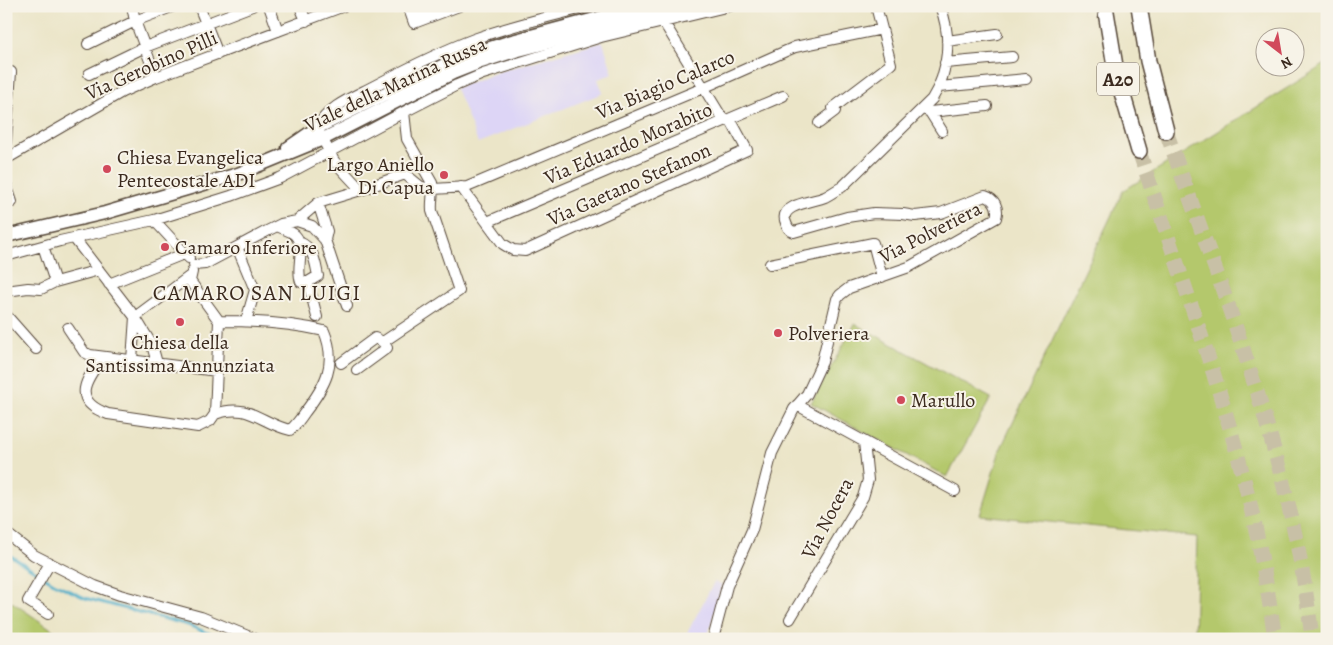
<svg xmlns="http://www.w3.org/2000/svg" width="1333" height="645" viewBox="0 0 1333 645" font-family="Alegreya,serif">
	<style>
		.built { fill: #ddd5f6 }
		.green { fill: #b4c86c; stroke: #787945 }
		.lines { fill: none; stroke-linecap: round; stroke-linejoin: round }
		.stream { stroke: #48acc8; stroke-width: 3 }
		.highway-tunnel { stroke: #c8c0a6; stroke-width: 15; stroke-dasharray: 15 8; stroke-linecap: butt }
		.minor-casing { stroke: #554638; stroke-width: 12 }
		.major-casing { stroke: #554638; stroke-width: 15 }
		.highway-casing { stroke: #554638; stroke-width: 18 }
		.minor { stroke: #fff; stroke-width: 10 }
		.major { stroke: #fff; stroke-width: 12 }
		.highway { stroke: #fff; stroke-width: 15 }
		.poi-dot { fill: #d1495b; stroke: #f7f3e8; stroke-width: 2 }
		.labels { text-anchor: middle; stroke-width: 4; stroke-linejoin: round; paint-order: stroke }
		.shield { fill: #f7f3e8; stroke: #73665b; stroke-width: 1 }
		.shield-label { font-size: 19px; font-weight: bold; fill: #3b2a1e }
		.street-label { font-size: 20px; fill: #3b2a1e; stroke: #f7f3e8 }
		.poi-label { font-size: 20px; fill: #3b2a1e; stroke: #f7f3e8; text-anchor: start }
		.quarter-label { font-size: 22px; letter-spacing: 1px; fill: #3b2a1e; stroke: #f7f3e8 }
	</style>
	<rect width="100%" height="100%" fill="#f7f3e8"/>
	<filter id="ink" filterUnits="userSpaceOnUse"><feTurbulence type="fractalNoise" baseFrequency=".02" numOctaves="2"/><feDisplacementMap in="SourceGraphic" scale="10" xChannelSelector="R" yChannelSelector="G"/><feConvolveMatrix kernelMatrix="1 2 1 2 8 2 1 2 1" color-interpolation-filters="sRGB"/></filter>
	<filter id="wash" filterUnits="userSpaceOnUse"><feTurbulence type="fractalNoise" baseFrequency=".0096" numOctaves="4" result="noise"/><feDisplacementMap in="SourceGraphic" scale="20" xChannelSelector="R" yChannelSelector="G"/><feGaussianBlur stdDeviation="1.12" result="paint"/><feColorMatrix in="noise" values="0 0 0 0 0 0 0 0 0 0 0 0 0 0 0 0 0 1.4 0 .05"/><feComposite in="paint" operator="in"/></filter>
	<g filter="url(#wash)">
		<rect width="100%" height="100%" fill="#ebe5c8"/>
		<path class="built" d="M603,42L613,74L598,79L603,93L478,143L456,88L504,70Z
			M714,582L722,584L707,639H684Z"/>
		<path class="green" d="M1327,63V639H1194L1197,537L980,515L1000,450L1123,191Z
			M855,324L991,398L947,477L811,403Z
			M6,598L66,639H6Z"/>
		<g class="lines">
			<path class="stream" d="M6,553L54,583L85,598L188,625L222,639"/>
		</g>
	</g>
	<g filter="url(#ink)">
		<g class="lines">
			<path class="highway-tunnel" d="M1166,131C1224,297 1293,463 1312,639
				M1139,151C1172,251 1209,351 1237,453C1254,514 1266,576 1275,639"/>
			<g class="minor-casing">
				<path id="minor" d="M132,6L135,21L156,77
					M199,6L218,54
					M269,6L278,31
					M300,6L306,21
					M408,6L414,23L459,6
					M411,14L432,6
					M663,21L724,121
					M947,41L997,34
					M88,44L135,21L174,6
					M945,63L1012,57
					M89,74L145,47L252,6
					M939,87L1026,79
					M923,109L930,112L987,106
					M930,112L942,131
					M819,123L835,111L833,108L891,64L876,6
					M6,142L11,72
					M6,159L122,92L156,77L344,6
					M6,184L12,202
					M461,187L503,244L513,250L525,251L747,150L730,119
					M361,190L334,161L317,128C328,106 353,97 374,86C406,69 439,52 474,39C512,25 552,16 591,6
					M318,203L327,231L325,240
					M154,220L189,258
					M297,221L312,226L325,240L347,306
					M487,222L783,96
					M277,226C283,229 291,231 295,235C307,248 295,267 301,282H308L318,276C315,261 314,248 299,242
					M74,238L135,317L152,345L157,363
					M43,246L55,282
					M237,247L255,290L246,321
					M6,256L60,241L154,220L231,196L280,178L404,112L457,85L483,74L601,37L730,6
					M770,264L873,243L882,277
					M194,265L205,264L267,231L281,224L297,221L318,203L361,190L405,174L421,187L433,189L467,187L703,88L795,47L882,29
					M192,272L190,281L219,321
					M308,282L317,317
					M109,284L186,253
					M6,291L28,288L41,289L55,282L99,270
					M6,315L36,349
					M68,328L84,352L90,355L217,371
					M103,357C86,379 70,401 108,414L198,427L210,421L215,414L219,321
					M132,360L135,317L190,276
					M341,363L375,338L383,342L459,291L432,211C431,201 434,193 432,183L407,139L404,112
					M357,370L387,348L383,342
					M797,405L955,491
					M215,414C249,402 260,423 290,430C296,425 301,418 305,412C325,386 338,364 324,331C290,323 254,321 219,321
					M6,533L34,555L95,586L120,595L201,617L255,639
					M48,614L28,601L50,563
					M790,619L863,497L868,480L864,442
					M713,639L727,586L752,530L772,453L794,409L807,394L822,362L837,299L840,295L849,288L909,267L996,218C999,208 995,199 985,196L941,213L915,216L903,214L874,213L847,217L794,232C788,230 787,226 785,220C781,204 814,202 825,197C831,194 836,190 842,187L932,99C949,72 952,36 940,6"/>
			</g>
			<g class="major-casing">
				<path id="major" d="M288,148L317,128L456,59L512,41L644,6
					M6,236L105,213L238,174L323,139L453,73L481,62L515,51L689,6"/>
			</g>
			<g class="highway-casing">
				<path id="highway" d="M1105,6L1116,72L1139,151
					M1139,6L1148,61L1166,131"/>
			</g>
			<use href="#minor" class="minor"/>
			<use href="#major" class="major"/>
			<use href="#highway" class="highway"/>
		</g>
	</g>
	<g class="poi-dot">
		<circle cx="107" cy="169" r="5"/>
		<circle cx="444" cy="175" r="5"/>
		<circle cx="165" cy="247" r="5"/>
		<circle cx="180" cy="322" r="5"/>
		<circle cx="778" cy="333" r="5"/>
		<circle cx="901" cy="400" r="5"/>
	</g>
	<g class="labels">
		<rect class="shield" x="1097" y="62.5" width="42" height="33" rx="4"/>
		<g class="shield-label">
			<text x="1118" y="86">A20</text>
		</g>
		<g class="street-label">
			<text transform="translate(151 65) rotate(-24)" y="7">Via Gerobino Pilli</text>
			<text transform="translate(395 84) rotate(-25)" y="7">Viale della Marina Russa</text>
			<text transform="translate(665 84) rotate(-23)" y="7">Via Biagio Calarco</text>
			<text transform="translate(628 143) rotate(-23)" y="7">Via Eduardo Morabito</text>
			<text transform="translate(629 184) rotate(-24)" y="7">Via Gaetano Stefanon</text>
			<text transform="translate(930 232) rotate(-27)" y="7">Via Polveriera</text>
			<text transform="translate(827 518) rotate(-62)" y="7">Via Nocera</text>
		</g>
		<g class="poi-label">
			<text x="117" y="164">Chiesa Evangelica<tspan x="117" dy="23">Pentecostale ADI</tspan></text>
			<text x="434" y="171" text-anchor="end">Largo Aniello<tspan x="434" dy="23">Di Capua</tspan></text>
			<text x="175" y="254">Camaro Inferiore</text>
			<text x="788" y="340">Polveriera</text>
			<text x="180" y="349" text-anchor="middle">Chiesa della<tspan x="180" dy="23">Santissima Annunziata</tspan></text>
			<text x="911" y="407">Marullo</text>
		</g>
		<g class="quarter-label">
			<text x="257" y="300">CAMARO SAN LUIGI</text>
		</g>
	</g>
	<rect width="1333" height="645" fill="none" stroke="#f7f3e8" stroke-width="25"/>
	<g transform="translate(1280 52) rotate(149)"><circle r="24" fill="#f7f3e8" stroke="#aca397"/>
	<path d="M0-4L9 19L0 12L-9 19Z" fill="#d1495b"/>
	<text y="-8" font-size="14" font-weight="bold" text-anchor="middle" fill="#3b2a1e">N</text>
	</g>
</svg>
